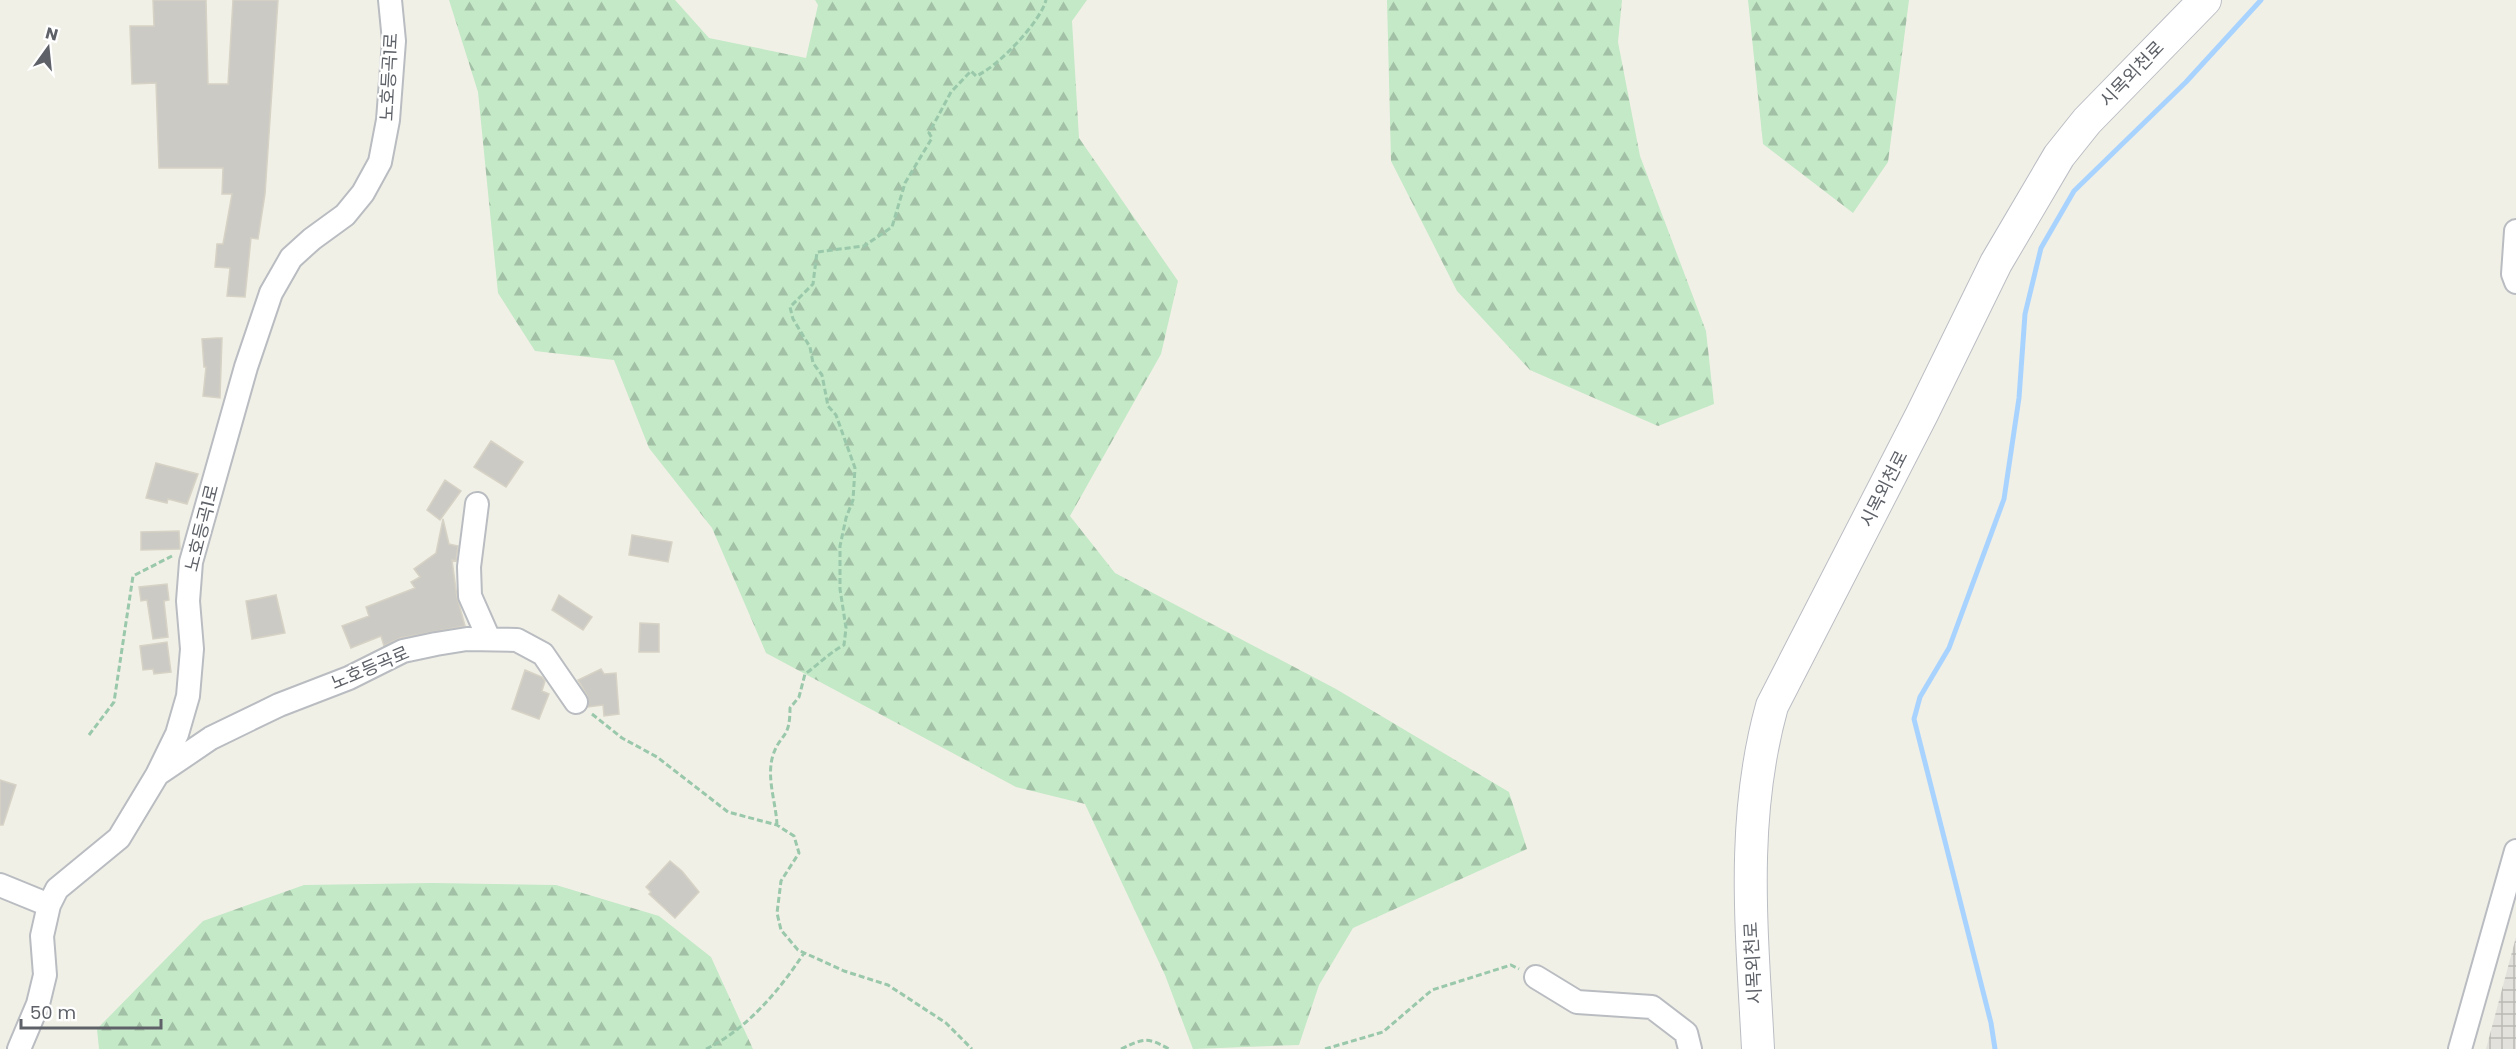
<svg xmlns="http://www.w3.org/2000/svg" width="2516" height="1049" viewBox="0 0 2516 1049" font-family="Poppins,'Noto Sans KR',sans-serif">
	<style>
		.industrial { fill: url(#industrial-grid) }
		.forest { fill: url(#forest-firs) }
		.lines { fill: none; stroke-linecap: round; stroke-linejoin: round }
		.stream { stroke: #a9d3ff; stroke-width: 5 }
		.building { fill: #cccac4; stroke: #d6d2c5; stroke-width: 1.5 }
		.street-casing { stroke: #b9bcc1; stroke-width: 26 }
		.secondary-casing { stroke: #babdc3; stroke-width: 34 }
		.path { stroke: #9ac8ab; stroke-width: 3; stroke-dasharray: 6 3; stroke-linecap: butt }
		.street { stroke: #fff; stroke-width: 22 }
		.secondary { stroke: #fff; stroke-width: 32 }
		.labels { text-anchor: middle; stroke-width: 4.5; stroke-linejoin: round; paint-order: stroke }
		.street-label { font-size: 18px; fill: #5e6268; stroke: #fff }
	</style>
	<defs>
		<pattern id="industrial-grid" width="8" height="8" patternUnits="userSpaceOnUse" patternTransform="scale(1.5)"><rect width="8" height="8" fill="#e2e1db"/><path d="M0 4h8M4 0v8" fill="none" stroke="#babab5"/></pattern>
		<pattern id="forest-firs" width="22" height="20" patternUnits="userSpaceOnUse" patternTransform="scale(1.5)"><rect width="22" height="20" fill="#c3e9c6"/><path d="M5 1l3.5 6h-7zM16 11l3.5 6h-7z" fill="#a2c0a5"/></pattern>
	</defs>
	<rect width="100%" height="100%" fill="#f1f0e7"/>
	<path class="industrial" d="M2516,937V1049H2486Z"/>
	<path class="forest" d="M449,0H675L709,38L806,58L818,5L815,0H1087L1072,21L1079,138L1178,281L1161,354L1070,516L1115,573L1336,689L1509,792L1527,849L1353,928L1319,985L1299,1045L1193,1049L1165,975L1085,804L1016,787L766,653L712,528L649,448L614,360L535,351L498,293L478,92Z
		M1387,0H1622L1618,42L1640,156L1706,331L1714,404L1658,426L1530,370L1457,291L1391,161Z
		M1748,0H1909L1888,162L1853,213L1763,144Z
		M433,883L556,885L659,916L711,957L753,1049H99L97,1029L203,921L304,885Z"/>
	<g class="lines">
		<path class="stream" d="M1995,1049L1991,1023L1914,719L1920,697L1949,648L2004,499L2019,398L2025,314L2041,248L2074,191L2186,82L2261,0"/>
	</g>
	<path class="building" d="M153,0H206L208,84H228L233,0H278L265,194L258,239L251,238L245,297L227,296L230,268L215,267L217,244H223L232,194H222L223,168H159L156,83L132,84L130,26H154Z
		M217,338H222L220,398L203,396L206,367H204L202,339Z
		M491,441L523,462L506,487L474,467Z
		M156,463L198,474L187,504L168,499L167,503L146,498Z
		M445,480L461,491L440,520L427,510Z
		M443,519L449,544L458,546L456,561L452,560L457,597L465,626L400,638L384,646L381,636L351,648L342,626L369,616L366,607L415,588L411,582L420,577L414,569L436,553Z
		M179,531L180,549L141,550V532Z
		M632,535L672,542L668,562L629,555Z
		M167,584L169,600L164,601L168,637L153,639L147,600L141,601L139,587Z
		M276,595L285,633L252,639L246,601Z
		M559,595L592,617L583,630L552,610Z
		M640,623L659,624V652H639Z
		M167,642L171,672L154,674L153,669L143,670L140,646Z
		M601,669L604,674L616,673L619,714L604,716L603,705L588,707L587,695L578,680Z
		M525,670L542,677L545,681L542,691L549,694L539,719L512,709Z
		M0,780L16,785L3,825H0Z
		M670,861L682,871L699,892L675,918L649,894L651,892L646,887Z"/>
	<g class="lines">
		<g class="street-casing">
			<path id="street" d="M2516,231L2513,274L2516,282
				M477,504L469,567L470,596L489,639
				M158,774L211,738L279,705L349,678L403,651L436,644L467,639L517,640L543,654L576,702
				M0,885L49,905
				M1536,977L1577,1002L1652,1007L1686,1033L1690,1049
				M19,1049L38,1004L45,975L42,936L49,905L57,889L119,838L157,775L177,734L188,696L192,649L188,601L191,562L246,367L271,293L291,258L312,239L345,215L363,193L380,162L388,120L394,41L390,0
				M2460,1049L2516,851"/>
		</g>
		<g class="secondary-casing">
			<path id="secondary" d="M1758,1049C1752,931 1740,821 1772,706L1922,414L1996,263L2059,156L2087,121L2205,0"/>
		</g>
		<path class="path" d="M592,714L622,738L657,757L728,812L777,825L794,836L799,853L781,881L777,913L781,930L798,950L844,971L888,985L946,1023L972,1049
			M89,735L114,702L133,576L172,556
			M777,825C776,802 766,778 773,755C781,732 790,740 790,708L799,697L805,674C819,664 829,653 844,645L846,628L840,589V546L846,518L853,500L855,468L836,415L828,406L822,375L813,363L810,347L793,319L790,307L813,284L817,252L864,246L892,227L905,183L932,138L929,133L951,92L971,71L976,76C998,67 1041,21 1046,0
			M706,1049C747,1029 779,991 804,953
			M1121,1049C1143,1039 1146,1036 1169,1049
			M1325,1049L1383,1032L1432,990L1511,965L1519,969"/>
		<use href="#street" class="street"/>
		<use href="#secondary" class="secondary"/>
	</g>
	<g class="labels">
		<g class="street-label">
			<text transform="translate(2132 74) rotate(-46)" y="6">시목외천로</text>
			<text transform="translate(389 77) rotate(-87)" y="6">노호등곡1로</text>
			<text transform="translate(1884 489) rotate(-63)" y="6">시목외천로</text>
			<text transform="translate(202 528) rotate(-76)" y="6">노호등곡1로</text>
			<text transform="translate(370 668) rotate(-23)" y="6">노호등곡로</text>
			<text transform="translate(1753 963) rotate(-93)" y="6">시목외천로</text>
		</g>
	</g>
	<g transform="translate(48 48) rotate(15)" stroke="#ffffff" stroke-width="4.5" paint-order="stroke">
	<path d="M0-4.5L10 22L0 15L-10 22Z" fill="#5e6268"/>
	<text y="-9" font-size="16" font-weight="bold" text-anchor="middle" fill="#5e6268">N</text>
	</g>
	<path d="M21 1019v9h140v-9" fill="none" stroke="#5e6268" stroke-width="3"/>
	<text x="30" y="1019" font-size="18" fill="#5e6268" stroke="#ffffff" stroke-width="4.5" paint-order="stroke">50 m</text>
</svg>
